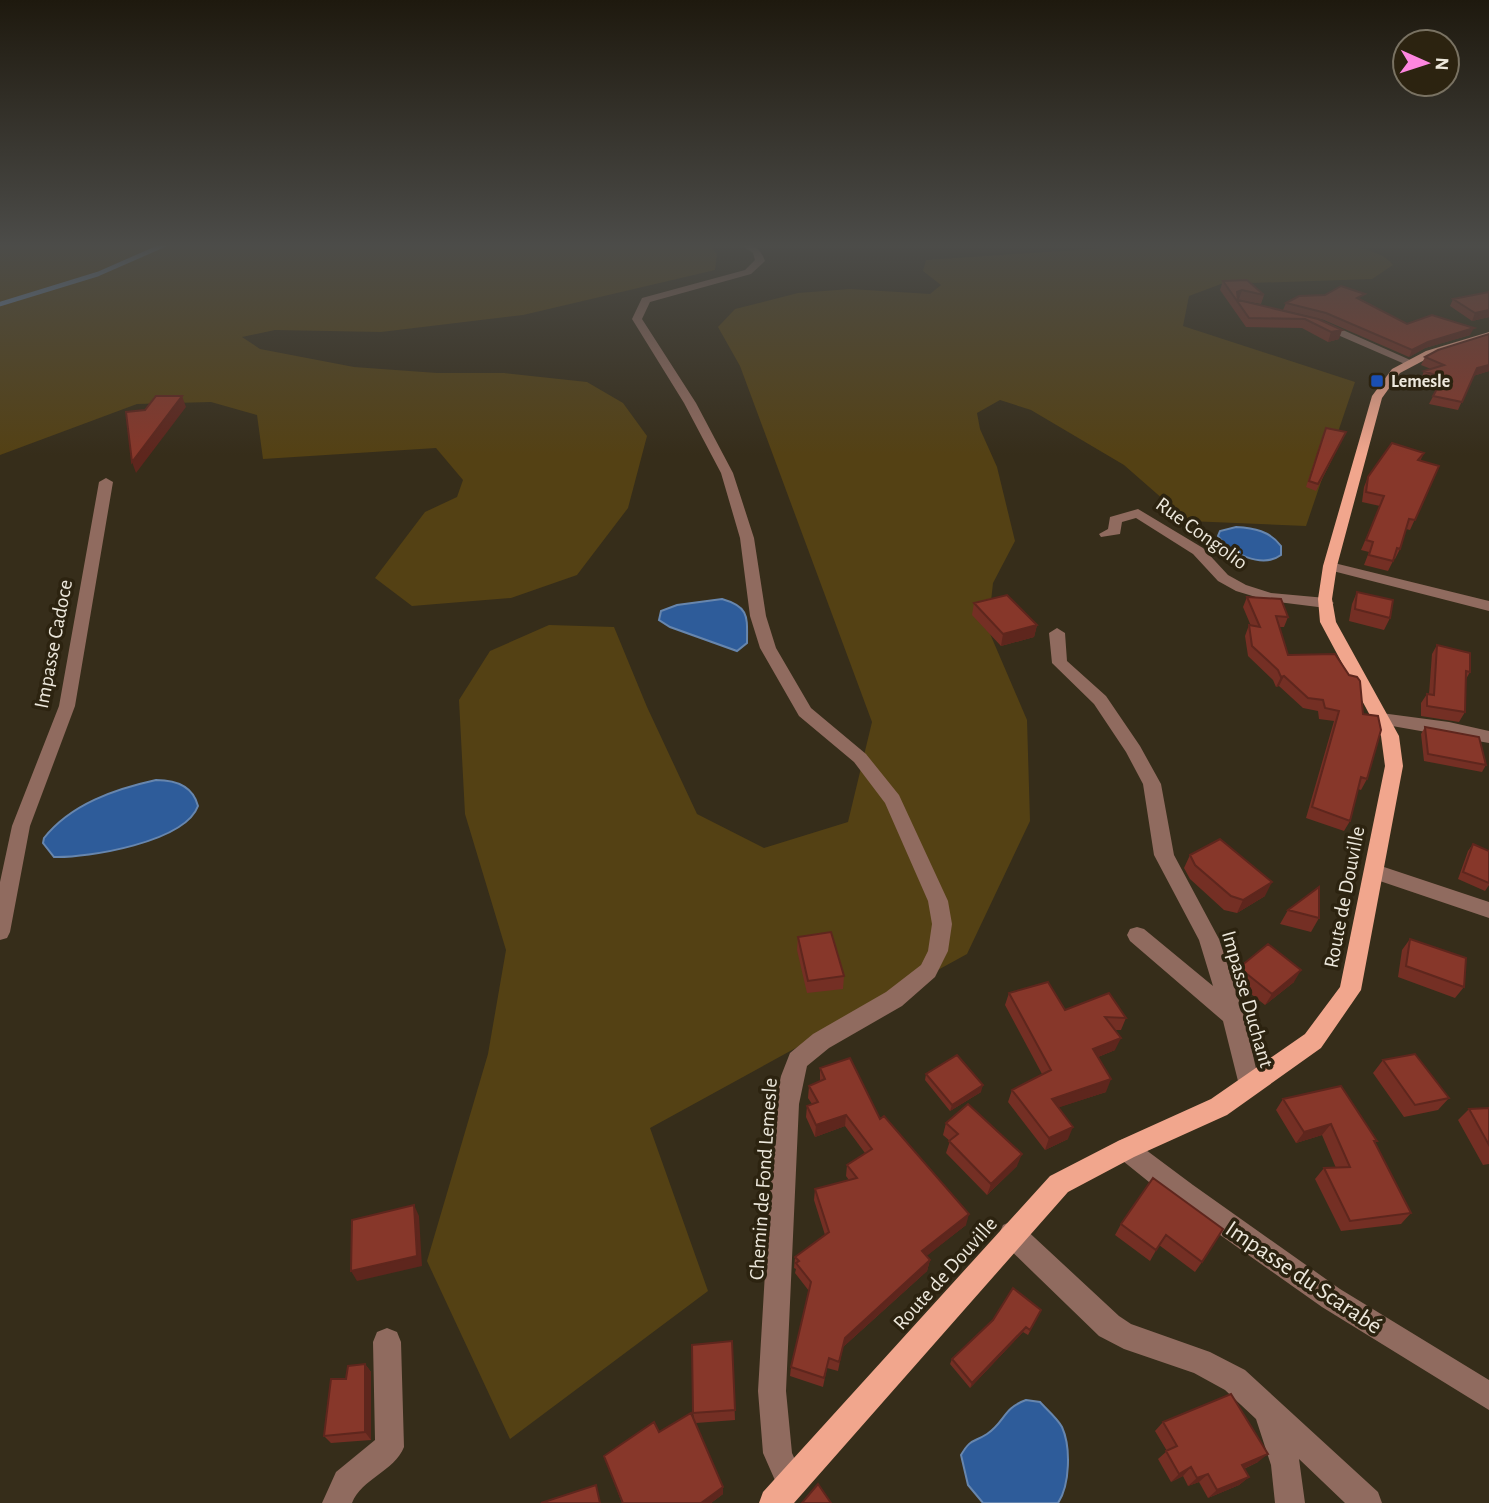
<svg xmlns="http://www.w3.org/2000/svg" width="1489" height="1503" viewBox="0 0 1489 1503" font-family="'Alegreya Sans',sans-serif">
	<style>
		.green { fill: #544114 }
		.water { fill: #2e5c9a; stroke: #6786ae; stroke-width: 2 }
		.lines { fill: none; stroke-linecap: round; stroke-linejoin: round }
		.stream { stroke: #6786ae; stroke-width: 4.5 }
		.minor { fill: #906b5f; fill-rule: evenodd }
		.major { fill: #f1a68d; fill-rule: evenodd }
		.wall { fill: #742f24 }
		.shaded-wall { fill: #5e261d }
		.building { fill: #87372a; stroke: #5e261d; stroke-width: 2 }
		.transit-dot { fill: #1a4fb4; stroke: #2c2310; stroke-width: 2.5 }
		.labels { text-anchor: middle; stroke-width: 7; stroke-linejoin: round; paint-order: stroke }
		.far-poi-label { font-size: 18px; font-weight: bold; fill: #ede8dc; stroke: #2c2310; text-anchor: start }
		.street-label { font-size: 21px; fill: #ede8dc; stroke: #2c2310 }
		.near-street-label { font-size: 24px; fill: #ede8dc; stroke: #2c2310 }
	</style>
	<rect width="100%" height="100%" fill="#362d1a"/>
	<path class="green" d="M0,245H710L717,254L715,270L523,315L381,332L275,330L242,337L260,349L354,367L437,373H504L587,382L623,403L647,436L628,508L577,575L511,598L412,606L375,578L425,512L457,497L463,480L436,448L263,459L257,415L211,402L137,404L0,455Z
		M1259,245C1293,245 1372,237 1393,265L1372,279L1221,284L1189,296L1183,326L1355,382L1306,526L1188,521L1124,465L1031,410L1000,400L977,413L980,429L997,467L1015,541L993,583L988,629L1027,720L1030,821L967,954L650,1128L708,1291L510,1439L427,1261L488,1054L506,950L465,814L459,700L490,651L549,625L614,627L647,707L697,814L764,848L848,822L872,722L740,366L718,327L735,309L798,293L850,289L930,294L941,285L923,271L926,260L1105,248Z"/>
	<path class="water" d="M1236,527C1254,528 1270,531 1281,546V555C1262,569 1229,553 1218,536L1220,531Z
		M722,599C750,607 747,617 747,643L737,651L670,627L659,620L661,611L677,605Z
		M156,780C175,780 193,786 198,806C185,842 88,858 54,857L43,843L44,838C71,804 115,789 156,780Z
		M1026,1400L1040,1402C1047,1410 1057,1418 1062,1427C1071,1447 1070,1485 1058,1503H983L968,1485L961,1455C971,1438 973,1443 987,1434C1005,1422 1003,1408 1026,1400Z"/>
	<g class="lines">
		<path class="stream" d="M0,304L98,274L164,245"/>
		<path class="minor" d="M741,245C755,245 760,248 765,261L751,274L650,302L642,319L696,403L733,473L754,538L766,616L776,648L811,708L866,754L899,795L948,901L952,924L948,951L935,977L902,1006L829,1048L807,1066L799,1104L786,1391L792,1453L806,1484L801,1494L791,1499L781,1494L763,1453L758,1391L775,1104L781,1076L790,1053L813,1034L886,992L921,965L928,951L932,924L928,901L885,803L854,762L799,716L760,648L750,616L740,538L721,473L684,403L632,319L642,298L745,270L755,260L753,253Z
			M1317,322H1325L1417,363L1407,365L1317,326Z
			M106,478L113,482L75,706L30,826L10,932L7,938L0,940V882L12,826L59,706L99,482Z
			M1138,509L1203,548L1228,575L1246,585L1271,593L1326,598L1334,603L1326,608L1269,601L1236,591L1218,581L1193,554L1136,518L1122,522L1120,534L1101,537L1099,534L1108,529L1110,517Z
			M1330,562L1489,601V611L1325,569L1323,566Z
			M1057,628L1065,633L1067,661L1106,696L1140,746L1161,784L1174,855L1219,939L1244,1016L1260,1086L1257,1093L1249,1096L1241,1093L1223,1021L1130,941L1127,935L1130,929L1137,927L1144,929L1213,986L1199,940L1154,855L1143,784L1126,752L1094,704L1052,663L1049,633Z
			M1381,713L1449,722L1489,731V743L1375,723L1373,719L1375,715Z
			M1375,864L1489,902V918L1368,877L1365,872L1368,867Z
			M1126,1138L1134,1141L1193,1185L1340,1289L1489,1380V1410L1322,1307L1175,1203L1118,1157L1114,1149L1118,1141Z
			M1012,1221L1021,1225L1119,1316L1131,1324L1210,1352L1245,1370L1378,1492L1382,1503H1345L1299,1459L1305,1503H1275L1271,1465L1256,1419L1225,1390L1194,1373L1124,1349L1099,1336L1003,1243L999,1234L1003,1225Z
			M387,1328L397,1332L401,1342L404,1447C394,1472 362,1478 352,1503H322L336,1472L375,1440L373,1342L377,1332Z"/>
		<path class="major" d="M1489,332V338L1434,355L1400,373L1382,398L1337,566L1332,599L1336,622L1399,736L1403,766L1361,990L1321,1048L1227,1115L1134,1157L1068,1192L794,1503H759L763,1492L1050,1176L1118,1141L1211,1099L1305,1034L1340,987L1385,766L1381,736L1320,622L1318,599L1323,566L1372,396L1392,369L1426,351Z"/>
	</g>
	<path class="wall" d="M1223,281L1264,295L1261,304L1238,300L1318,319L1339,339L1328,342L1302,328L1246,327L1220,290Z
		M1489,292V317L1472,321L1450,306L1453,299Z
		M1362,301L1407,324L1470,335L1425,348L1409,357L1324,320L1283,310L1286,303Z
		M1489,334V371L1473,376L1458,410L1429,404L1439,385L1421,379L1424,371L1431,369L1421,365L1425,357Z
		M1346,432L1316,491L1306,487L1323,435Z
		M1424,453L1420,461L1439,466L1410,530L1406,529L1400,549L1395,559H1394L1388,571L1364,565L1369,552L1361,550L1380,506L1362,502L1364,487L1368,477Z
		M1357,592L1390,618L1384,630L1349,621L1352,604Z
		M1247,597L1288,617L1284,627H1279L1288,655L1335,654L1367,779L1361,790L1358,789L1350,821L1344,831L1306,818L1334,721L1319,719L1318,711L1303,708L1279,686L1276,687L1273,680L1248,656L1245,636L1249,625L1251,626L1243,607Z
		M974,603L1037,625L1034,637L1001,646L972,615Z
		M1437,645L1470,672L1466,679L1465,712L1459,722L1421,716V703L1427,694H1429L1432,654Z
		M1425,727L1486,765L1482,772L1424,761L1421,734Z
		M1473,844L1489,851V885L1485,891L1458,879L1468,851Z
		M1190,855L1265,896L1237,913L1224,910L1190,879L1184,868Z
		M1288,910L1319,918L1311,932L1280,924Z
		M798,937L844,976L843,989L807,993L797,950Z
		M1410,939L1464,987L1455,998L1398,977L1402,950Z
		M1241,966L1294,982L1265,1005L1236,982L1234,978Z
		M1009,993L1065,1010L1126,1018L1121,1030H1115V1050L1098,1057L1106,1092L1059,1107L1068,1139L1045,1150L1008,1102L1012,1090L1042,1074L1005,1005Z
		M1383,1060L1449,1098L1438,1110L1404,1117L1373,1073Z
		M820,1068L880,1119L966,1225L926,1256L930,1260L927,1271L843,1347L838,1371L827,1368L823,1387L790,1376L791,1367L809,1291L795,1273L796,1269L794,1268L795,1257L825,1235L814,1200L815,1189L849,1180L846,1176L847,1165L865,1153L845,1126L815,1137L806,1117L807,1106L812,1104L808,1098L809,1086L820,1081Z
		M926,1074L981,1092L950,1111L925,1080Z
		M1283,1099L1377,1141L1375,1143L1411,1213L1401,1224L1341,1231L1315,1179L1324,1168H1336L1322,1135L1296,1143L1276,1110Z
		M1489,1108V1164L1483,1165L1458,1120L1469,1109Z
		M946,1123L1017,1166L987,1195L946,1153L950,1141L943,1135Z
		M1153,1178L1202,1262L1195,1272L1159,1245L1150,1261L1115,1235L1121,1224Z
		M1041,1310L1028,1335L1023,1332L970,1388L950,1364L952,1359Z
		M732,1341L735,1420L696,1423L723,1494L711,1503H622L604,1456L659,1432L694,1419L693,1413Z
		M365,1364L371,1372V1440L331,1443L324,1436L346,1379Z
		M1163,1422L1258,1462L1244,1469L1249,1477L1239,1485L1208,1498L1199,1482L1188,1486L1183,1476L1171,1482L1158,1459L1167,1451L1155,1431Z"/>
	<path class="shaded-wall" d="M1242,290L1239,299L1237,300V292Z
		M1489,310V317L1472,321L1475,313Z
		M1474,328L1470,335L1425,348L1409,357L1412,350L1428,342Z
		M1342,330L1339,339L1328,342L1331,332Z
		M1489,365V371L1473,376L1477,368Z
		M182,396L186,407L136,473L132,462Z
		M1037,625L1034,637L1001,646L1003,634Z
		M1284,676L1279,686L1276,687L1281,677Z
		M1272,882L1265,896L1237,913L1243,900Z
		M1301,970L1294,982L1265,1005L1272,994Z
		M1121,1038L1115,1050L1088,1061L1093,1049Z
		M1111,1079L1106,1092L1048,1111L1052,1099Z
		M983,1085L981,1092L950,1111L952,1105Z
		M846,1115L845,1126L815,1137L816,1125Z
		M1331,1124L1322,1135L1296,1143L1304,1132Z
		M1073,1127L1068,1139L1045,1150L1049,1138Z
		M1022,1154L1017,1166L987,1195L991,1184Z
		M414,1205L419,1216L422,1266L357,1281L351,1271Z
		M969,1214L966,1225L919,1262L922,1251Z
		M930,1260L927,1271L843,1347L838,1371L845,1338Z
		M1026,1327L1023,1332L970,1388L972,1383Z
		M365,1364L371,1372V1440L365,1432Z
		M1268,1454L1258,1462L1232,1474L1242,1465Z
		M1191,1467L1183,1476L1171,1482L1179,1474Z
		M1208,1474L1199,1482L1188,1486L1197,1478Z
		M1249,1477L1239,1485L1208,1498L1217,1490Z
		M723,1487V1494L711,1503H701Z"/>
	<path class="building" d="M1247,280L1264,295L1242,290L1237,292L1238,300L1318,319L1342,330L1331,332L1305,319L1249,318L1223,281Z
		M1341,286L1365,294L1357,298L1407,324L1432,315L1474,328L1428,342L1412,350L1326,313L1286,303L1299,296L1325,295Z
		M1489,292V310L1475,313L1453,299Z
		M1489,334V365L1477,368L1462,402L1433,396L1443,378L1424,371L1444,365L1425,357L1438,350Z
		M156,396H182L132,462L126,412L145,410Z
		M1326,428L1346,432L1318,484L1309,481Z
		M1392,443L1424,453L1418,460L1439,466L1415,520L1409,519L1400,549L1397,548L1393,561L1369,555L1373,542L1366,540L1384,496L1366,492L1368,477Z
		M1357,592L1393,600L1390,618L1355,609Z
		M1007,595L1037,625L1003,634L974,603Z
		M1247,597L1281,599L1288,617L1276,616L1288,655L1335,654L1349,675L1357,677L1360,681L1363,714L1378,716L1381,730L1367,779L1361,777L1350,821L1312,807L1339,711L1325,708L1323,700L1308,698L1284,676L1281,677L1278,670L1252,646L1249,625L1260,627Z
		M1437,645L1470,653V672L1466,671L1465,712L1427,706V694L1434,695Z
		M1425,727L1479,737L1486,765L1428,754Z
		M1220,839L1272,882L1243,900L1231,896L1195,865L1190,855Z
		M1473,844L1489,851V883L1463,872Z
		M1319,887V918L1288,910Z
		M831,932L844,976L808,981L798,937Z
		M1410,939L1466,958L1464,987L1406,966Z
		M1268,944L1301,970L1272,994L1242,970L1241,966Z
		M1048,982L1065,1010L1109,993L1126,1018L1105,1017L1121,1038L1093,1049L1111,1079L1052,1099L1073,1127L1049,1138L1012,1090L1051,1070L1009,993Z
		M1415,1054L1449,1098L1415,1105L1383,1060Z
		M957,1055L983,1085L952,1105L926,1074Z
		M850,1058L880,1119L884,1116L969,1214L922,1251L930,1260L845,1338L839,1362L829,1358L824,1378L791,1367L811,1282L796,1263L799,1261L795,1257L829,1232L815,1189L857,1178L847,1165L872,1149L846,1115L816,1125L807,1106L818,1102L809,1086L825,1079L820,1068Z
		M1341,1086L1377,1141H1374L1411,1213L1350,1221L1324,1168L1350,1167L1331,1124L1304,1132L1283,1099Z
		M968,1104L1022,1154L991,1184L949,1141L958,1134L946,1123Z
		M1489,1108V1145L1469,1109Z
		M1153,1178L1223,1229L1202,1262L1166,1235L1156,1250L1121,1224Z
		M414,1205L417,1256L351,1271L352,1220Z
		M1013,1288L1041,1310L1030,1330L1026,1327L972,1383L952,1359L993,1320Z
		M732,1341L735,1410L693,1413L692,1345Z
		M365,1364V1432L324,1436L331,1379H346L348,1366Z
		M1231,1394L1268,1454L1242,1465L1249,1477L1217,1490L1208,1474L1197,1478L1191,1467L1179,1474L1166,1451L1177,1446L1163,1422Z
		M691,1413L723,1487L701,1503H623L604,1456L654,1422L659,1432Z
		M818,1484L831,1503H802Z
		M596,1485L600,1503H541Z"/>
	<linearGradient id="sky" x2="0" y2="1"><stop stop-color="#1e190e"/><stop offset="0.54" stop-color="#4c4c49"/><stop offset="1" stop-color="#4c4c49" stop-opacity="0"/></linearGradient>
	<rect width="1489" height="455" fill="url(#sky)"/>
	<rect class="transit-dot" x="1370" y="374" width="14" height="14" rx="3.5"/>
	<g class="labels">
		<g class="far-poi-label">
			<text x="1391" y="387">Lemesle</text>
		</g>
		<g class="street-label">
			<text transform="translate(1202 533) rotate(36)" y="7">Rue Congolio</text>
			<text transform="translate(53 644) rotate(-79)" y="7">Impasse Cadoce</text>
			<text transform="translate(1344 897) rotate(-79)" y="7">Route de Douville</text>
			<text transform="translate(1248 999) rotate(74)" y="7">Impasse Duchant</text>
			<text transform="translate(763 1179) rotate(-86)" y="7">Chemin de Fond Lemesle</text>
			<text transform="translate(945 1273) rotate(-48)" y="7">Route de Douville</text>
		</g>
		<g class="near-street-label">
			<text transform="translate(1304 1277) rotate(34)" y="8">Impasse du Scarabé</text>
		</g>
	</g>
	<g transform="translate(1426 63) rotate(93)"><circle r="33" fill="#2c2310" stroke="#797262" stroke-width="2"/>
	<path d="M0-5L12 26L0 18L-12 26Z" fill="#fe86e0"/>
	<text y="-10" font-size="19" font-weight="bold" text-anchor="middle" fill="#ede8dc">N</text>
	</g>
</svg>
